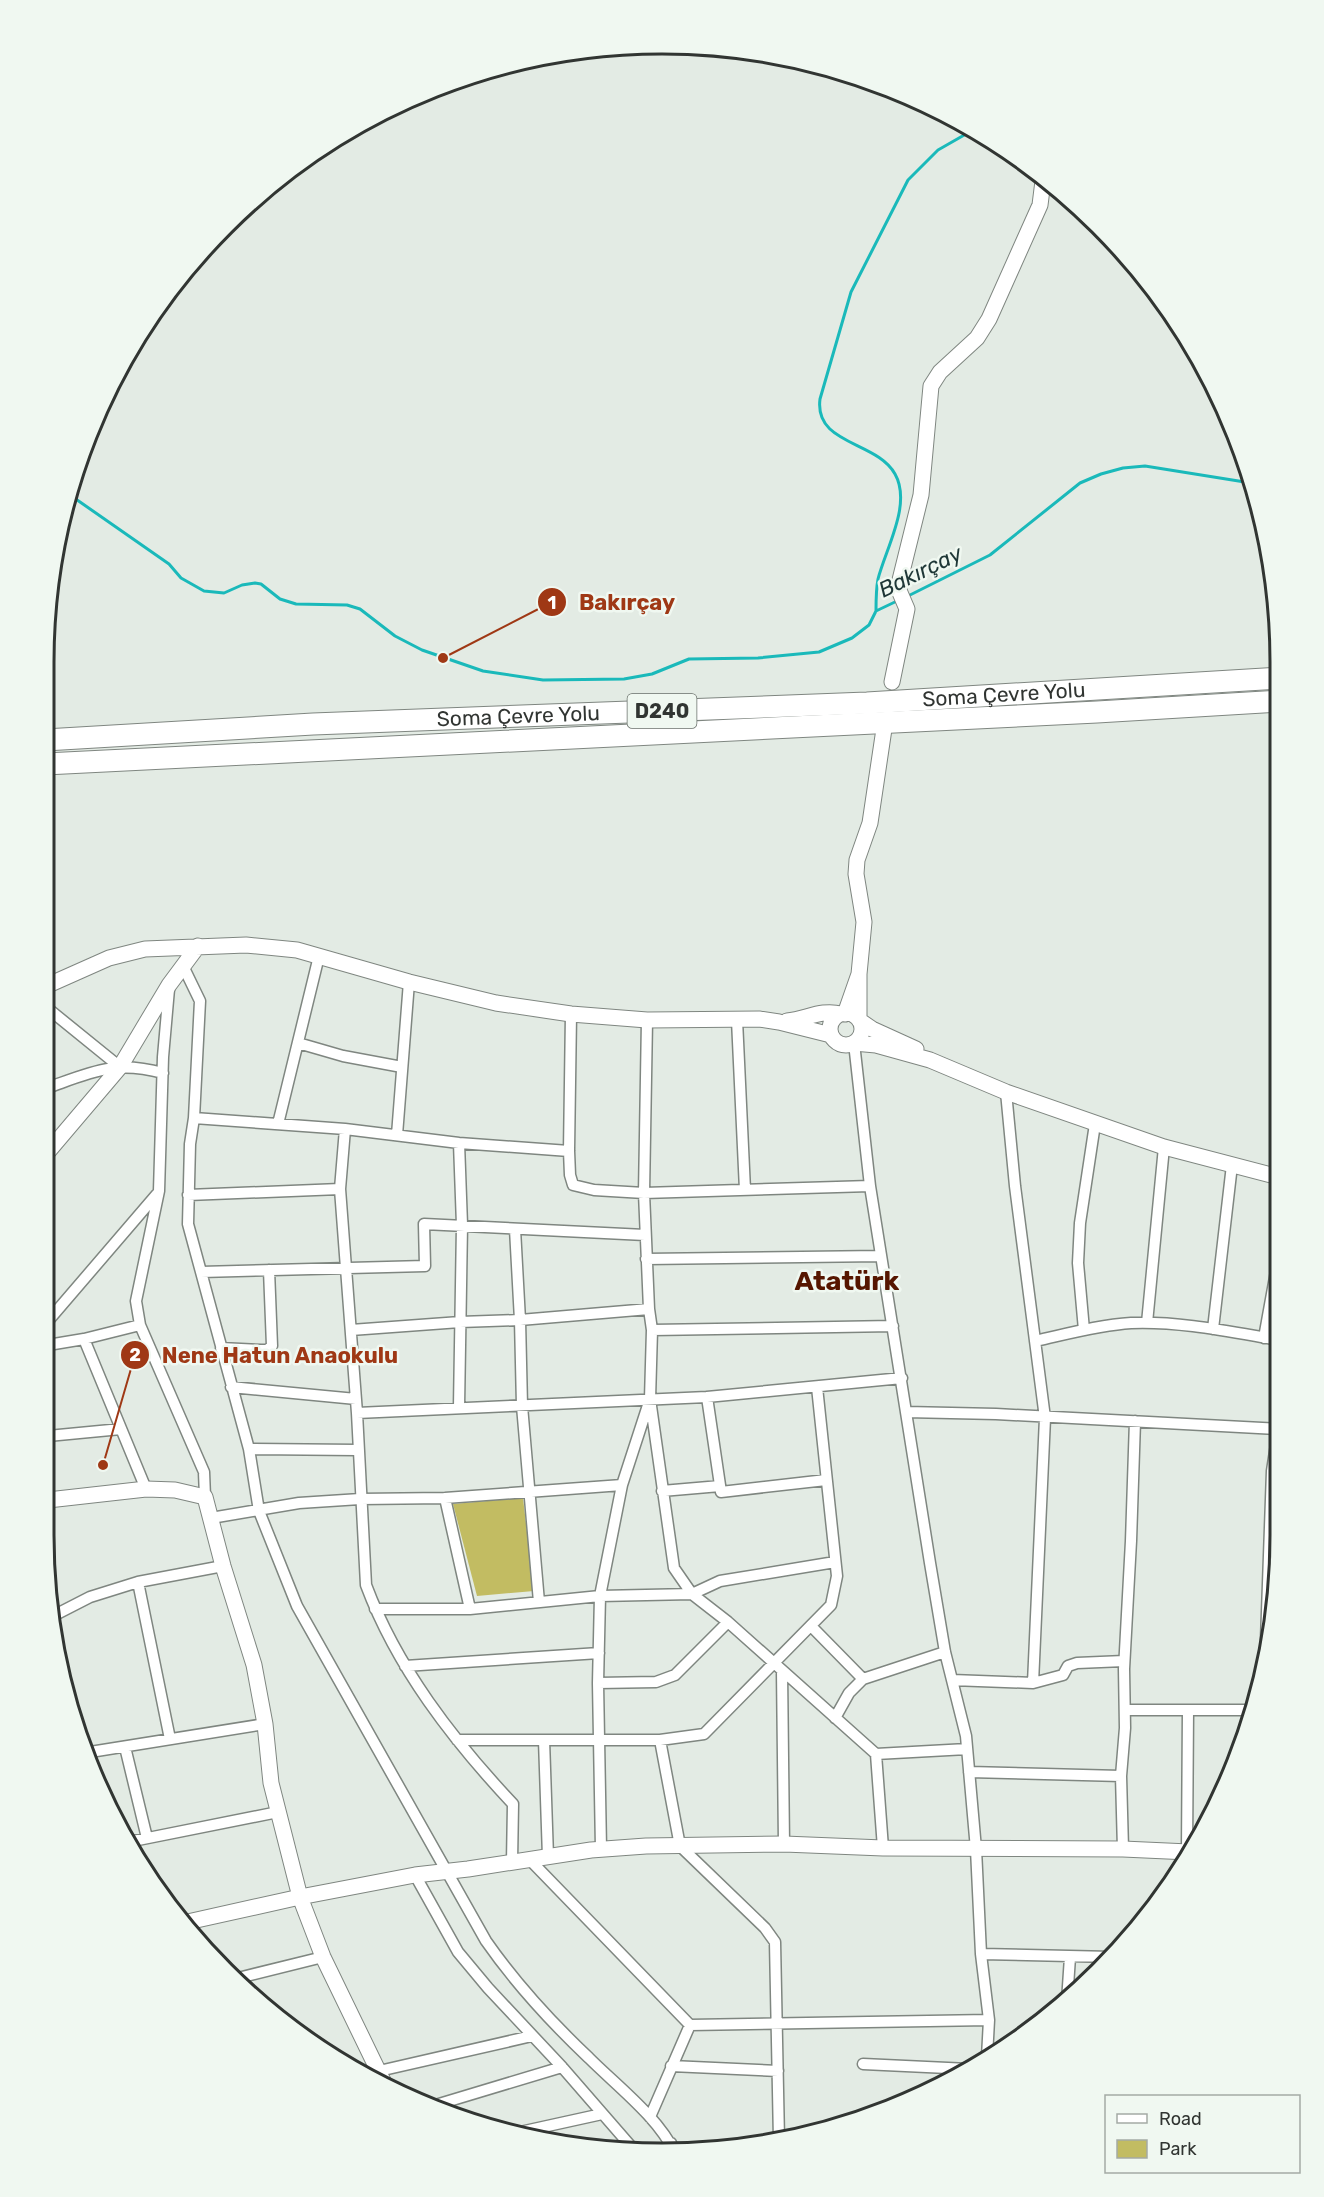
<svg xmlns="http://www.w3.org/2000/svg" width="1324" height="2197" viewBox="0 0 1324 2197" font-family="Rubik,sans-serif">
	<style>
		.green { fill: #c2bc62 }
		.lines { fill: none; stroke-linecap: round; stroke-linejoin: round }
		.stream { stroke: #1ab9ba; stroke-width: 3 }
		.street-casing { stroke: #7f8680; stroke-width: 13 }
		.secondary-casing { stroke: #7f8680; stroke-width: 17 }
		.highway-casing { stroke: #7f8680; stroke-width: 23 }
		.street { stroke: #fff; stroke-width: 10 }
		.secondary { stroke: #fff; stroke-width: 15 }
		.highway { stroke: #fff; stroke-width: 21 }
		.labels { text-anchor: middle; stroke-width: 5; stroke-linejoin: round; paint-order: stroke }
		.shield { fill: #f0f8f1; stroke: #6a706b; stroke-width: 1.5 }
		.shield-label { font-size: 20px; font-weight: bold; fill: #313532 }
		.street-label { font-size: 21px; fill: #313532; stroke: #f0f8f1 }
		.water-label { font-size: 22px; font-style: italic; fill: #1f3737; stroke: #f0f8f1 }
		.district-label { font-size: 27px; font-weight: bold; fill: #561600; stroke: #f0f8f1 }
		.rim { fill: none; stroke: #313532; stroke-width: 3 }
		.leader { fill: none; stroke: #9f3815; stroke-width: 2 }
		.callout-dot { fill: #9f3815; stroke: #f0f8f1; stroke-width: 2 }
		.mark-label { font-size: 18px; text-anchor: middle; font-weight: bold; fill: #fff }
		.callout-label { font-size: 22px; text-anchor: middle; font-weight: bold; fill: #9f3815; stroke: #f0f8f1; stroke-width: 5; stroke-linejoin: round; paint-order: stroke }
	</style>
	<rect width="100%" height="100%" fill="#e3ebe4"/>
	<path class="green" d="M523,1498L534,1591L477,1596L453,1504Z"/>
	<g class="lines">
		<path class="stream" d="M70,495L169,564L181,578L204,591L224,593L242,585L255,583L261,584L280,599L296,604L347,605L360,609L395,636L422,650L483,671L543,680L624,679L652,674L689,659L758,658L819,652L852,638L869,625L876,611L897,601
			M906,597L990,555L1080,483L1101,474L1123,468L1145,466L1251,483
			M876,611C876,601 876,589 878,579C886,548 912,504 895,474C877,441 814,445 820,399L851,292L908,180L938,150L973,130"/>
		<g class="street-casing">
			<path id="street" d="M184,968L200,1001L194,1118L190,1144L188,1224L249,1449L259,1511L297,1606L486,1941C516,1984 551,2022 589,2058C617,2086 658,2117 675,2153
				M169,989L163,1057L159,1191L136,1301L140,1325L204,1472L205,1497
				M46,1007L120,1067
				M571,1014L569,1151L570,1175L573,1185L594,1190L644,1193L870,1186
				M737,1020L745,1190
				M298,1043L343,1056L402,1067
				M854,1043L870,1186L930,1563L945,1652L966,1736L976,1849L981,1954L989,2020L987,2057
				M47,1088C92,1072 114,1060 163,1073
				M194,1118L345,1129L459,1143L569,1151
				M278,1124L319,956
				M345,1129L340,1189L357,1413L366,1585C397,1668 453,1740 513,1804L512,1862
				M397,1135L409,982
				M188,1195L340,1189
				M515,1229L520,1320L522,1406L539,1602
				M646,1259L881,1256
				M201,1272L425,1266L424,1224L645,1235
				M48,1321L157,1194
				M1147,1323L1164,1147
				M1213,1329L1232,1165
				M351,1330L460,1322L520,1320L649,1309
				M652,1330L893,1326
				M1084,1330L1078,1263L1080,1223L1095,1124
				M1264,1338L1279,1255
				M84,1339L146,1489
				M1035,1341C1067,1334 1099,1325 1131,1323C1180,1321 1231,1332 1279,1340
				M48,1345L84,1339L140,1325
				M221,1348L261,1350H267L272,1346L269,1270
				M231,1387L356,1399
				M707,1397L721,1492L826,1480
				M650,1399L674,1568L692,1594L728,1622L876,1754L967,1749
				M459,1407L462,1225L459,1143
				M906,1412L996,1414L1279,1429
				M357,1413L707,1397L902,1378
				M48,1436L121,1429
				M249,1449L357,1450
				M622,1485L650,1399L652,1330L649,1309L644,1193L647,1020
				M662,1491L720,1486
				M445,1498L470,1609
				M211,1518L299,1503L360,1499L445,1498L622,1485L600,1596L470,1609H375
				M138,1582L170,1739
				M49,1618L90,1597L138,1582L223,1566
				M811,1626L863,1679
				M1266,1640L1272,1471L1279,1425
				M405,1666L599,1653
				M782,1671L784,1844
				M952,1680L1033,1683L1045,1418L1015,1186L1006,1092
				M598,1683L656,1682L675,1675L728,1622
				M1033,1683L1063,1675L1068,1666L1077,1663L1124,1661
				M1125,1710H1252
				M835,1718L849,1693L863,1679L945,1652
				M457,1740H660L704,1734L831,1605L837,1576L817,1387
				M544,1740L548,1857
				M660,1740L680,1846L765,1928L775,1942L779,2140
				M125,1747L147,1838
				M84,1753L265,1724
				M876,1754L883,1848
				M969,1772L1121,1776
				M128,1842L278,1812
				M601,1849L598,1683L600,1596L692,1594L720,1581L835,1562
				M1123,1849L1121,1776L1125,1728L1124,1669L1131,1541L1135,1421
				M1187,1852L1188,1710
				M530,1860L690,2025L989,2020
				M415,1875L458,1952L488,1988L562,2067L635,2151
				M981,1954L1112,1957
				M238,1978L323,1957
				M1067,2001L1070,1957
				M863,2064L969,2069
				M671,2066L778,2071
				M361,2073L379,2071L532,2036
				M429,2107L562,2067
				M650,2117L690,2025
				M511,2134L602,2114
				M654,2153L671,2143"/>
		</g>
		<g class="secondary-casing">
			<path id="secondary" d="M892,682L907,609L898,588L921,495L931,386L940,372L977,338L989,319L1040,205L1043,181
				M859,974L864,922L856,874L857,860L870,823L884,729
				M46,986L109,958L145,949L246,945L297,950L409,982L496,1003L571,1014L647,1020L759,1019L779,1022L831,1035
				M830 1029a16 16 0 1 1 32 0a16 16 0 1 1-32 0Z
				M845,1014L859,974V1020L872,1029L916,1049
				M787,1021C807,1019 821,1009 841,1014
				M854,1043L876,1045L930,1060L1006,1092L1164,1147L1279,1177
				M47,1153L120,1067L169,985L198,946
				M48,1500L146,1489L175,1490L205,1497L223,1566L254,1665L265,1724L271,1783L300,1897L323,1957L387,2089
				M183,1923L300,1897L415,1875L468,1869L591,1850L646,1846L784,1844L883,1848L1123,1849L1189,1852"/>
		</g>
		<g class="highway-casing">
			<g id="highway">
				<path id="s1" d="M45,740L313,724L867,703L1279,678"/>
				<path d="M45,764L1097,712L1279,701"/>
			</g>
		</g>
		<use href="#street" class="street"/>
		<use href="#secondary" class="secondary"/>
		<use href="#highway" class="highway"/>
	</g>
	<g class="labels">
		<rect class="shield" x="627.5" y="694" width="69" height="34" rx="4.5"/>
		<g class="shield-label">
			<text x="662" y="718">D240</text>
		</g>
		<g class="street-label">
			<text dy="7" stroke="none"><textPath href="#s1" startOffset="960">Soma Çevre Yolu</textPath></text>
			<text dy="7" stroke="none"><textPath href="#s1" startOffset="474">Soma Çevre Yolu</textPath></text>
		</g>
		<g class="water-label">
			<text transform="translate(920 571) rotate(-26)" y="8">Bakırçay</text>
		</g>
		<g class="district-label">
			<text x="847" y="1290">Atatürk</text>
		</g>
	</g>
	<path d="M0 0H1324V2197H0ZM662 54H662A608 608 0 0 1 1270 662V1535A608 608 0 0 1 662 2143H662A608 608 0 0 1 54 1535V662A608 608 0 0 1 662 54Z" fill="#f0f8f1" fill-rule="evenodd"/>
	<path class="rim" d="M662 54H662A608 608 0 0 1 1270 662V1535A608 608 0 0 1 662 2143H662A608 608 0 0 1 54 1535V662A608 608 0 0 1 662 54Z"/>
	<path class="leader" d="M443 658L552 602M103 1465L135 1355"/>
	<g class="callout-dot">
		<circle cx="443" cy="658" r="6"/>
		<circle cx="103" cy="1465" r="6"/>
		<circle cx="552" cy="602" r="15"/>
		<circle cx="135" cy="1355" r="15"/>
	</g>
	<g class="mark-label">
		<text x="552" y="609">1</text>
		<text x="135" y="1361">2</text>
	</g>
	<g class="callout-label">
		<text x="627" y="610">Bakırçay</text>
		<text x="280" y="1363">Nene Hatun Anaokulu</text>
	</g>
	<rect x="1105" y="2095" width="195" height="78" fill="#f0f8f1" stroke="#a4aaa5" stroke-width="1.5"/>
	<rect x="1117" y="2114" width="30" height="9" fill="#ffffff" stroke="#a4aaa5" stroke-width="1.5"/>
	<text x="1159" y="2125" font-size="18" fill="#313532">Road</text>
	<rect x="1117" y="2140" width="30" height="18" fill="#c2bc62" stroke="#a4aaa5" stroke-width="1.5"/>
	<text x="1159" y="2155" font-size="18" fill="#313532">Park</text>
</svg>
